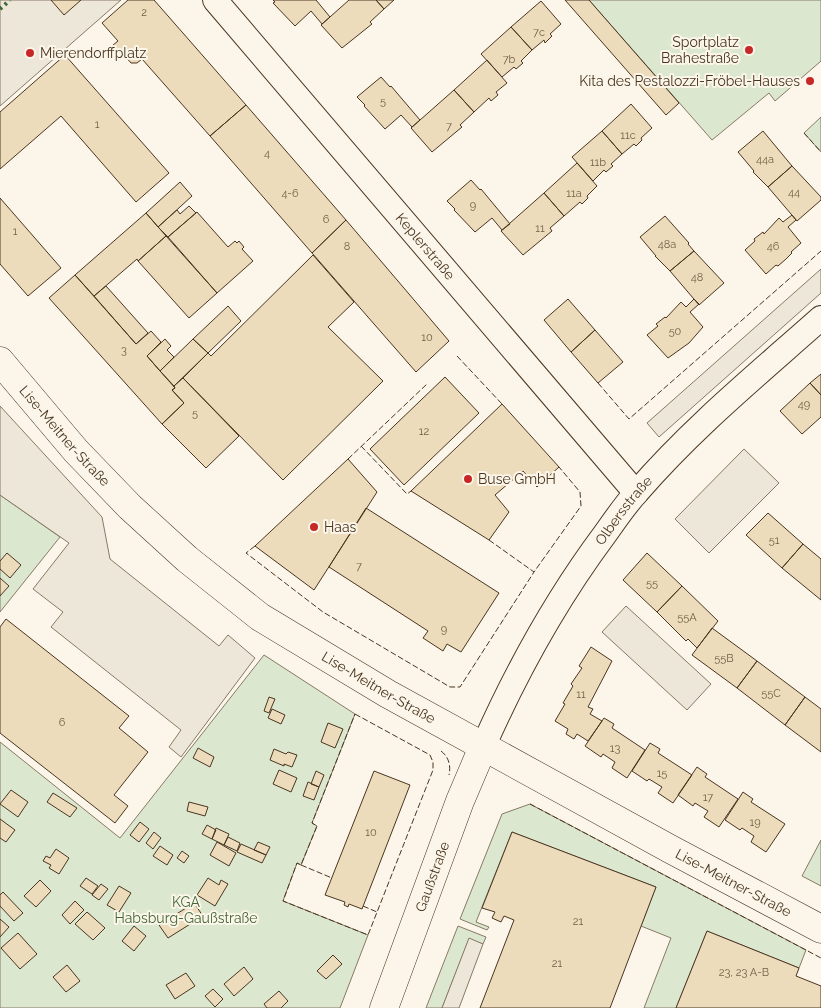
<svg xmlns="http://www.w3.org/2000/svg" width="821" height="1008" viewBox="0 0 821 1008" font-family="Raleway,sans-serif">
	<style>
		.green { fill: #dce7d0; stroke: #887966 }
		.parking { fill: #ede7d9; stroke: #887966 }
		.building { fill: #ecdcbc; stroke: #4a3520 }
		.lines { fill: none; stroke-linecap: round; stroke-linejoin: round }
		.minor-casing { stroke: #4a3520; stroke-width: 26 }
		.major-casing { stroke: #4a3520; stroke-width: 29 }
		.minor { stroke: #fbf6e9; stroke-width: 24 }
		.major { stroke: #fbf6e9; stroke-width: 28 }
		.hedge { stroke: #436837; stroke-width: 4; stroke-dasharray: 2.5 4; stroke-linecap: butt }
		.fence { stroke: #4a3520; stroke-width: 1; stroke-dasharray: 6 2.5; stroke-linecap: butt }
		.poi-dot { fill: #c62828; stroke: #fbf6e9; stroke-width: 2 }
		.labels { text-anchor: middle; stroke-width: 4; stroke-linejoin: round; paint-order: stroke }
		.number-label { font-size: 11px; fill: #725f47 }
		.poi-label { font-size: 14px; fill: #4a3520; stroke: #fbf6e9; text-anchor: start }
		.street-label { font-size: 14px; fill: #4a3520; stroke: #fbf6e9 }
		.park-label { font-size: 14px; fill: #436837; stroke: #fbf6e9 }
	</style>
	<rect width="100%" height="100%" fill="#fbf6e9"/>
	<path class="green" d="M589,0H821V61L775,101L769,93L712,140Z
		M821,117V152L804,133Z
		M0,495L60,537L0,612Z
		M264,655L355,714L312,823L317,826L301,865L297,863L283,901L368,935L340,1008H0V742L120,838Z
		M530,804L806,950L799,968L707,931L676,1008H644L671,938L641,926L656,887L512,832L476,922L489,927L487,930L460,919L502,814Z
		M821,840V886L802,876Z
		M458,926L486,937L483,944L469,939L442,1008H426Z"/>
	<path class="parking" d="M0,0H121L0,106Z
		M821,269V293L659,437L647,423Z
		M0,406L102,517L110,559L219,646L228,635L255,658L181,757L169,747L181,730L51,627L63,612L33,589L69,543L0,495Z
		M744,449L779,483L709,553L675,519Z
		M626,606L711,684L687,710L602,632Z
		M469,938L483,944L459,1008H442Z"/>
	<path class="building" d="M51,0H81L64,15Z
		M128,0H154L246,105L210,136L142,59L137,63H131L124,55V48L122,52H119L113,45L118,41L102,23Z
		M273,0H316L330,17L322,24L311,11L295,26L273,3L275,2Z
		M349,0H376L384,9L370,22L372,24L342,48L321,25Z
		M376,0H394L384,9Z
		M565,0H589L679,103L666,115Z
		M541,1L561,24L550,34L552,36L545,43L544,40L532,50L511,27Z
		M511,27L532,50L521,61L523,63L516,69L514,67L502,77L481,54Z
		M65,55L169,173L136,202L61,116L0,169V112Z
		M487,60L507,83L496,92L498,95L491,101L489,98L474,112L454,90Z
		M381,77L390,87L391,86L420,120L412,127L401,115L385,129L364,106L365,105L357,97Z
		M454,90L474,112L460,125L462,127L432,152L411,128Z
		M631,104L652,128L641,138L642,140L636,146L634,144L622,154L602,131Z
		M246,105L346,220L312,253L210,136Z
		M602,131L622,154L611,164L613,166L606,172L604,170L593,181L572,157Z
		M763,131L792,166L768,187L753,172L754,171L738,152Z
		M577,163L597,186L587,196L588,198L582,204L580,202L564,216L544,193Z
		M792,166L821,197V200L797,221L768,187Z
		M471,180L480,190L481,189L510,224L502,230L492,218L475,232L454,210L455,209L447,201Z
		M180,182L192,196L158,227L146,213Z
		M544,193L564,216L550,228L552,231L523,255L501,231Z
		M0,198L61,268L28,296L0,264Z
		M189,206L196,213L168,237L158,227L177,210L180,214Z
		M197,212L228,247L235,241L237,243L239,241L244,247L242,249L253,261L217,293L168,237Z
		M146,213L166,236L138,261L137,259L94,296L75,275Z
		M792,215L796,220L788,227L801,243L791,252L792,253L786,259L778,266L776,265L766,274L745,250L755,241L754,239L763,232L764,234L779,218L783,222Z
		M665,216L689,243L688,244L694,251L670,271L655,256H656L640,237Z
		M346,220L449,341L416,372L312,253Z
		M166,236L217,293L189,318L138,261Z
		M694,251L724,283L699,305L670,271Z
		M313,255L354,302L328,327L383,381L283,480L183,378L208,353L211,356Z
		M75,275L136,344L151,331L161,342L147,356L175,388L172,390L184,403L162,424L49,298Z
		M106,286L148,333L136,344L94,296Z
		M568,299L595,330L571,352L544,320Z
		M694,299L699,304L690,312L703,327L689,343L668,358L647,335L658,326L656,324L665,317L666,318L681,302L686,307Z
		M228,306L241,321L208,353L193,339Z
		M595,330L623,362L598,383L571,352Z
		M165,339L171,346L167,350L174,357L160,371L147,356Z
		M193,339L208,353L174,386L160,371Z
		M821,374V395L810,383Z
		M445,377L479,413L404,485L370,449Z
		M183,378L239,436L206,468L162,424L184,403L172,390L175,388L174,386Z
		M810,383L821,395V417L802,434L780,411Z
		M502,404L559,467L537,487L523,471L495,495L509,512L489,540L411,491Z
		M348,459L377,492L314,590L255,546Z
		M366,508L499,593L461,652L447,644L443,651L423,638L428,631L329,567Z
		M768,513L803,544L782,568L746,535Z
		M803,544L821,559V600L782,568Z
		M7,553L21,565L10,578L0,569V561Z
		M647,553L682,586L657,612L623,580Z
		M0,578L9,586L0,596Z
		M682,586L718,621L697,648L688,639L686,641L657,612Z
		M6,619L129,716L119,728L148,752L114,795L128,806L115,823L0,733V627Z
		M712,628L757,661L737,688L692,655Z
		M591,647L612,661L588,707L593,709L590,714L602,721L588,741L577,734L574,739L566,734L568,729L555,721L565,704L563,703L573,686L571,684L582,668L579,666Z
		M757,661L805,697L785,725L737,688Z
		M269,697L275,699L269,713L264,711Z
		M805,697L821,709V752L785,725Z
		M272,709L285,715L281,724L268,718Z
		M604,718L614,724L612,728L645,750L627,778L612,768L615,762L603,754L601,757L585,746Z
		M328,723L343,729L335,748L321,742Z
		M650,743L660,749L658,753L692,775L673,803L658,793L662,787L649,779L647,781L632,771Z
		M198,748L214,757L210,767L193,758Z
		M274,749L286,754L288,752L297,755L292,767L284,764V766L270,760Z
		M697,767L707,774L705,777L738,799L719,827L704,817L708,811L695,803L693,806L678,795Z
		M279,770L297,778L291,792L273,784Z
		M316,771L324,775L319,787L311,784Z
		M374,771L410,785L362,909L349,904L348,907L344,905L345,902L325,895Z
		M308,782L319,787L314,800L303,796Z
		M11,790L28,802L18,817L0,804Z
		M743,792L753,799L751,802L785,824L766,852L751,842L754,836L742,828L740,830L725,820Z
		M53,793L77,808L70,817L47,802Z
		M189,802L208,807L205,816L187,811Z
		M0,819L15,830L6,842L0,838Z
		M140,822L149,829L139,842L130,835Z
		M207,825L216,830L212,839L202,834Z
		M216,828L229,834L224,845L212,839Z
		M154,832L161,838L153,849L146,843Z
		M512,832L656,887L610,1008H480L514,920L504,916L501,922L492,918L495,912L482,908Z
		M228,837L240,843L237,851L224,845Z
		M217,842L236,853L229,866L210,855Z
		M258,842L270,847L266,855L254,850Z
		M241,844L266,855L262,863L237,852Z
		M160,846L173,855L167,865L153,856Z
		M56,849L69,858L59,874L49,868L51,865L43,861L46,856L50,858Z
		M182,851L189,856L184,863L177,858Z
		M86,878L98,886L92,894L80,886Z
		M208,878L219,885L221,880L228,884L215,906L197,895Z
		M40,880L51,891L36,907L24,896Z
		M101,884L108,889L99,900L92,895Z
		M119,886L131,893L119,912L107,905Z
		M3,892L23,913L14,921L0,906V895Z
		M75,901L84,910L70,924L62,915Z
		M194,903L203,916L168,938L159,925Z
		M87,912L105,928L93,940L75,924Z
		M0,919L9,927L0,937Z
		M134,926L146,936L134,951L122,941Z
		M707,931L799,968L796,976L821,986V1008H676Z
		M18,933L37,954L20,969L1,948Z
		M333,955L342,964L326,979L317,971Z
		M67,965L80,981L66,992L53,977Z
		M244,967L253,979L234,996L224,984Z
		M186,973L195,986L175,999L166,985Z
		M213,989L223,999L215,1007L205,996Z
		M279,991L288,1001L281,1008H267L264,1004Z"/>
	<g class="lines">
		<g class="minor-casing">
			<g id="minor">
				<path id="s1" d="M215,0L636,493"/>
				<path id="s2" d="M483,747C517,670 555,601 605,534C615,520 625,505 637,492C692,428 758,374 821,318"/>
			</g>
		</g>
		<g class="major-casing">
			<g id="major">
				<path id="s3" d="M0,361L76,451L130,507L187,559L260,617L388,694L672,850L821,929"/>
				<path id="s4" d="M384,1008L460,801L483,747"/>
			</g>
		</g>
		<use href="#minor" class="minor"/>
		<use href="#major" class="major"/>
		<path class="hedge" d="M0,9L10,0"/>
		<path class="fence" d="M804,133L821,152
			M457,356L502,404
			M598,383L629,419L821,251
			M361,446L407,494L411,491
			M348,459L427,384
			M489,540L534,572L581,506L580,492L559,467
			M255,546L246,553L323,612L450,687H460L534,572
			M355,714L430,755L433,762V770L368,935L283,901L297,863L301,865L317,826L312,823Z
			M441,751C449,757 451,766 449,775
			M530,804L821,958
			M301,865L332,878
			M363,906L377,912"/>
	</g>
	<g class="poi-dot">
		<circle cx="749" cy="50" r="5"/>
		<circle cx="30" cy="53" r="5"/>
		<circle cx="810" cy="81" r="5"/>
		<circle cx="468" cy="479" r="5"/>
		<circle cx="314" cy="527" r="5"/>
	</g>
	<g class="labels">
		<g class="number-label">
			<text x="144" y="16">2</text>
			<text x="539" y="36">7c</text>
			<text x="509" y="63">7b</text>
			<text x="383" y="105">5</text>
			<text x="97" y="128">1</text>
			<text x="449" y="130">7</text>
			<text x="628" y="139">11c</text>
			<text x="267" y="157">4</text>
			<text x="765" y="163">44a</text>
			<text x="598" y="166">11b</text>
			<text x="794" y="196">44</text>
			<text x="290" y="197">4-6</text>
			<text x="574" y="197">11a</text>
			<text x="473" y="209">9</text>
			<text x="326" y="223">6</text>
			<text x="540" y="232">11</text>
			<text x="15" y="235">1</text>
			<text x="667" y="248">48a</text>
			<text x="347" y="250">8</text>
			<text x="773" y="250">46</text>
			<text x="697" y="281">48</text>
			<text x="675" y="335">50</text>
			<text x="427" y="341">10</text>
			<text x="124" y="354">3</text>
			<text x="804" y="408">49</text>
			<text x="195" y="417">5</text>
			<text x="424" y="435">12</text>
			<text x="774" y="544">51</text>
			<text x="359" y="570">7</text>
			<text x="652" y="587">55</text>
			<text x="687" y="621">55A</text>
			<text x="444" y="633">9</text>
			<text x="724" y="662">55B</text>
			<text x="771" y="697">55C</text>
			<text x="581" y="698">11</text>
			<text x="62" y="726">6</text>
			<text x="615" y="752">13</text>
			<text x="662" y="777">15</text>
			<text x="708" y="801">17</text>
			<text x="755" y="826">19</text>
			<text x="371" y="836">10</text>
			<text x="578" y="925">21</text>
			<text x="557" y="967">21</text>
			<text x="744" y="976">23, 23 A-B</text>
		</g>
		<g class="poi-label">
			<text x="739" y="47" text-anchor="end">Sportplatz<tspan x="739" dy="16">Brahestraße</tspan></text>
			<text x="40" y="58">Mierendorffplatz</text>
			<text x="800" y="86" text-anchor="end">Kita des Pestalozzi-Fröbel-Hauses</text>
			<text x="478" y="484">Buse GmbH</text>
			<text x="324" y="532">Haas</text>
		</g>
		<g class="street-label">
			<text dy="5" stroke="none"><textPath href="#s1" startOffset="324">Keplerstraße</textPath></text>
			<text dy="5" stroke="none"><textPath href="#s3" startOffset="99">Lise-Meitner-Straße</textPath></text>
			<text dy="5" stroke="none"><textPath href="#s2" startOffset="276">Olbersstraße</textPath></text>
			<text dy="5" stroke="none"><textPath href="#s3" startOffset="504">Lise-Meitner-Straße</textPath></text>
			<text dy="5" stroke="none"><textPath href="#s4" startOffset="140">Gaußstraße</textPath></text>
			<text dy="5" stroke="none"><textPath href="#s3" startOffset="909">Lise-Meitner-Straße</textPath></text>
		</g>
		<g class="park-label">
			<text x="186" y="907">KGA<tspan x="186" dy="16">Habsburg-Gaußstraße</tspan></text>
		</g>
	</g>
</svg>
